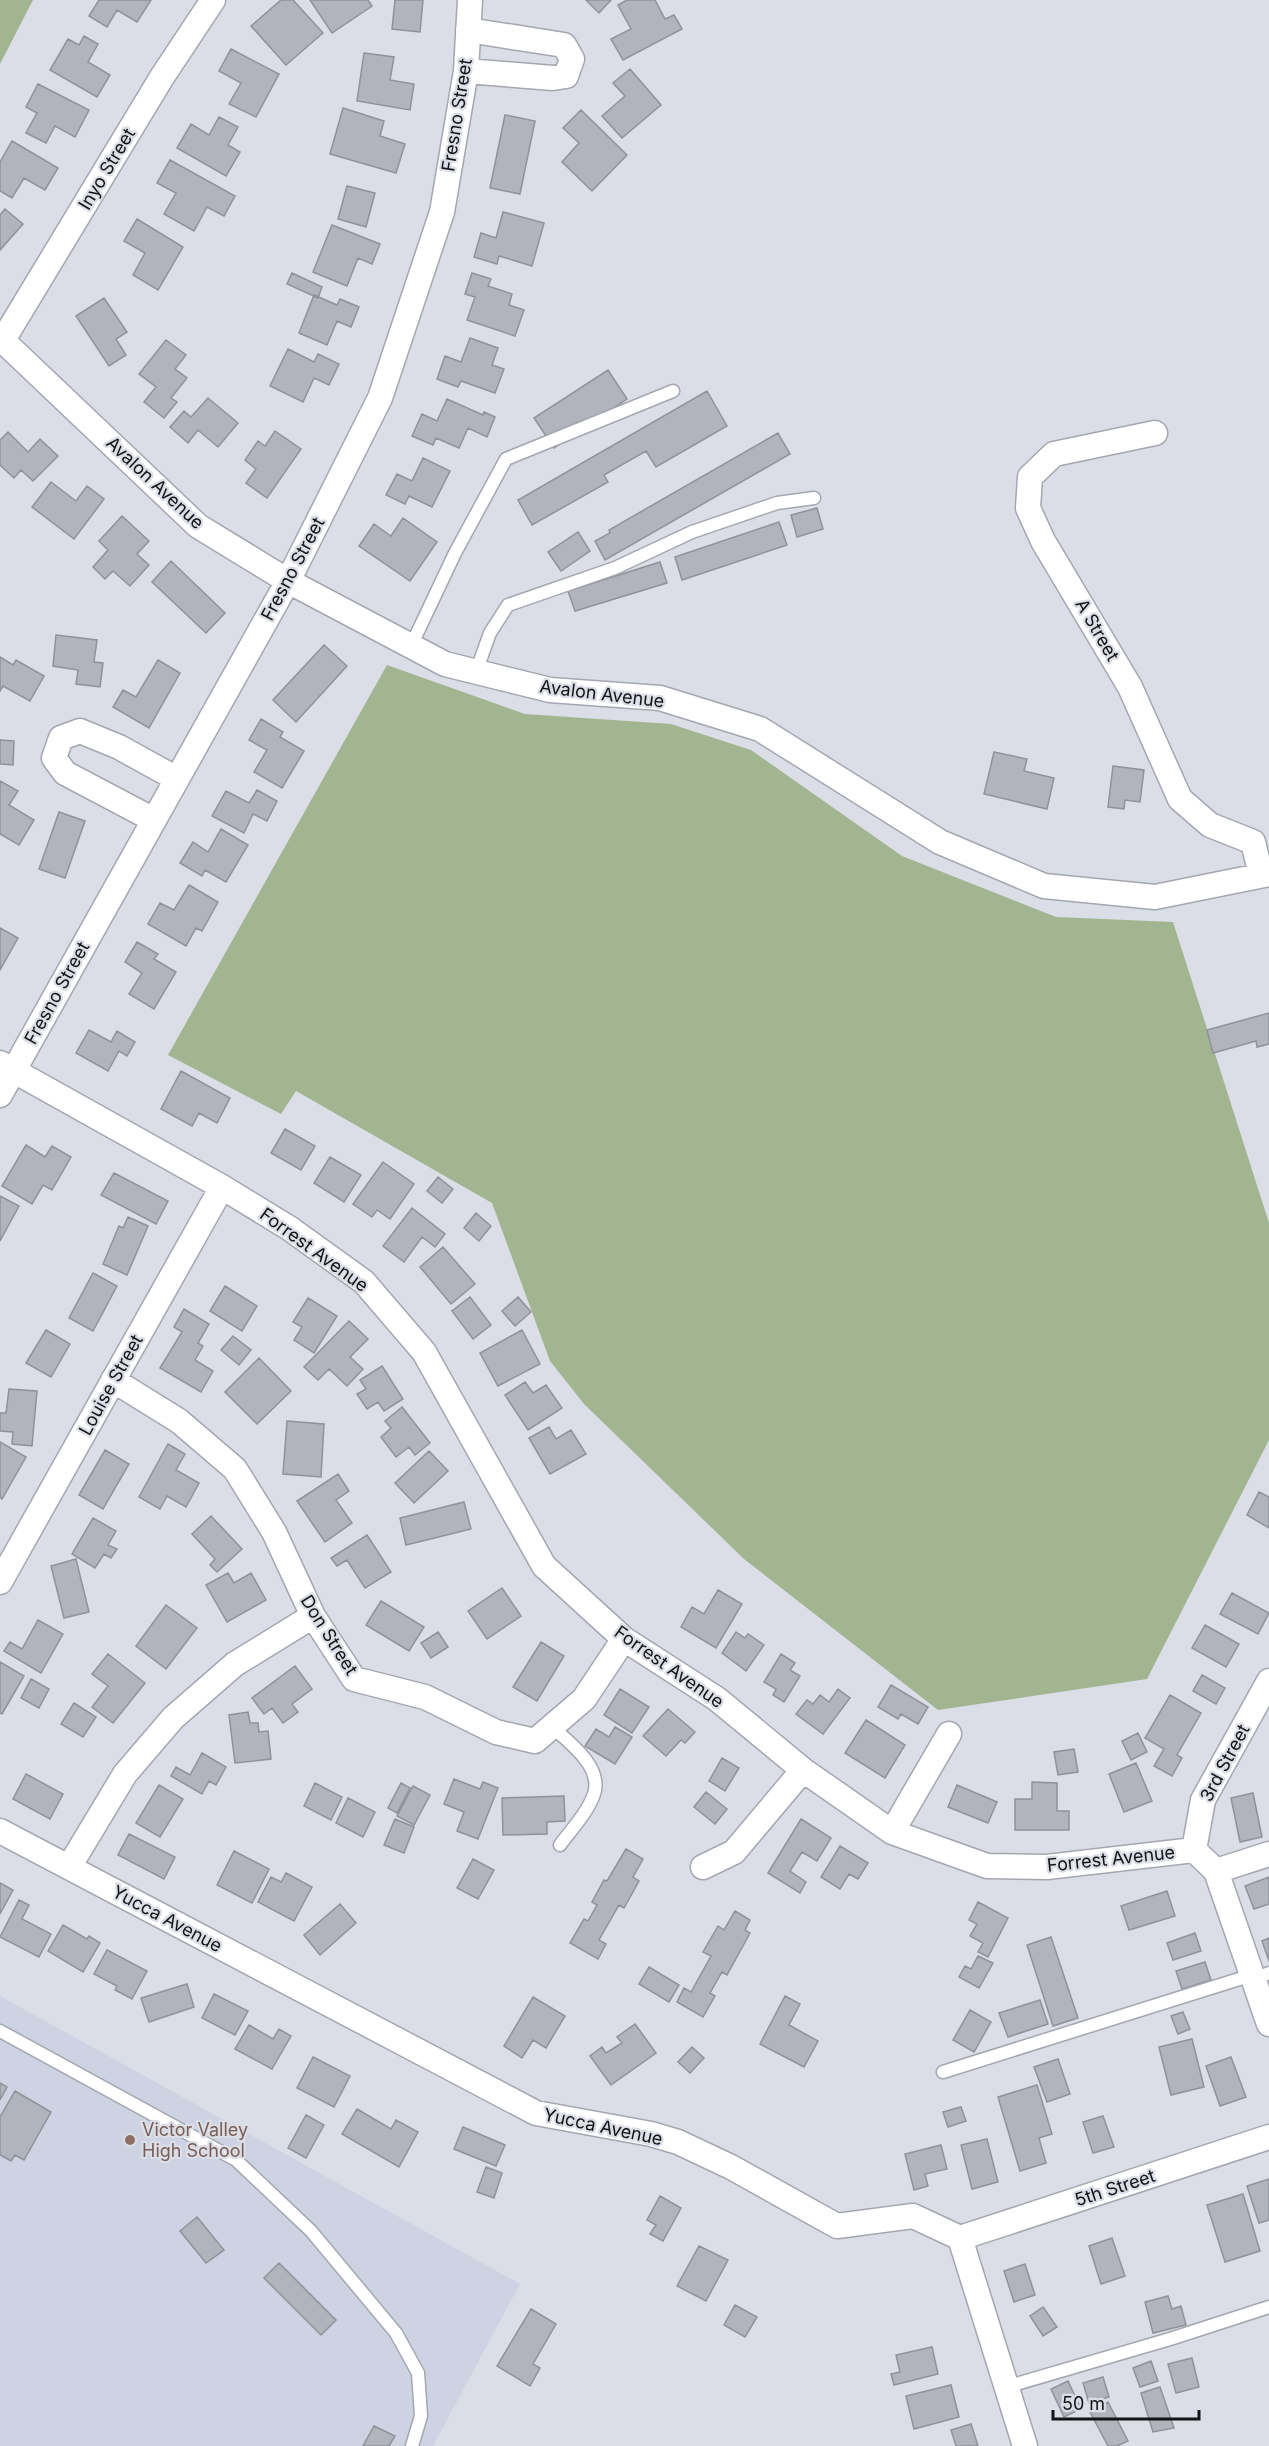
<svg xmlns="http://www.w3.org/2000/svg" width="1269" height="2446" viewBox="0 0 1269 2446" font-family="Inter,sans-serif">
	<style>
		.built { fill: #cdd3e2 }
		.green { fill: #a1b591 }
		.building { fill: #b1b4bc; stroke: #8f9299; stroke-width: 1.5 }
		.lines { fill: none; stroke-linecap: round; stroke-linejoin: round }
		.lane-casing { stroke: #a4a7af; stroke-width: 15 }
		.street-casing { stroke: #a4a7af; stroke-width: 27 }
		.lane { stroke: #fff; stroke-width: 12 }
		.street { stroke: #fff; stroke-width: 24 }
		.education-dot { fill: #8d6e63; stroke: #dbdee6; stroke-width: 2 }
		.labels { text-anchor: middle; stroke-width: 4.5; stroke-linejoin: round; paint-order: stroke }
		.street-label { font-size: 18px; fill: #121316; stroke: #dbdee6 }
		.education-label { font-size: 18px; fill: #785e54; stroke: #dbdee6; text-anchor: start }
	</style>
	<rect width="100%" height="100%" fill="#dbdee6"/>
	<path class="built" d="M0,1996L520,2284L433,2446H0Z"/>
	<path class="green" d="M0,0H33L0,64Z
		M387,665L525,714L671,724L751,750L902,856L1056,917L1173,922L1269,1223V1440L1147,1679L938,1710L744,1559L584,1404L550,1361L492,1203L296,1091L281,1114L168,1055Z"/>
	<path class="building" d="M99,0H151L137,22L117,10L107,27L89,16Z
		M281,0H293L323,33L286,65L251,26Z
		M310,0H368L372,6L332,33Z
		M395,0H423L420,32L392,29Z
		M586,0H611L599,13Z
		M627,0H655L665,19L674,15L682,29L623,60L611,39L631,29L618,5Z
		M84,36L98,44L88,62L110,75L97,97L50,70L68,39L79,45Z
		M231,49L279,74L256,117L229,104L241,83L219,71Z
		M364,53L394,57L390,80L414,84L410,110L357,101Z
		M630,69L661,105L622,138L602,116L625,96L613,83Z
		M38,84L89,110L75,137L55,126L46,143L26,133L37,113L26,107Z
		M343,108L384,121L380,136L405,144L396,173L330,154Z
		M581,110L627,155L592,191L562,162L579,143L563,128Z
		M505,115L535,121L520,194L490,188Z
		M219,117L238,127L228,145L240,152L226,176L177,148L191,124L209,135Z
		M12,141L58,168L45,190L24,178L12,198L0,191V162Z
		M170,160L235,196L224,216L207,207L194,231L164,214L176,193L157,183Z
		M347,186L375,193L366,227L338,219Z
		M5,209L23,224L0,250V215Z
		M503,212L544,223L532,266L499,256L497,264L474,257L481,233L496,238Z
		M137,219L183,247L158,290L133,275L145,253L124,241Z
		M332,225L380,244L372,264L358,258L347,286L313,272Z
		M292,273L322,287L318,298L287,284Z
		M472,273L491,279L488,286L512,294L509,305L524,310L515,336L467,320L475,297L465,294Z
		M314,295L337,305L340,299L359,307L351,327L337,321L327,345L299,333Z
		M104,298L127,332L116,339L126,355L109,366L76,316Z
		M470,338L498,348L492,365L504,369L495,393L461,381L458,387L437,379L445,356L461,362Z
		M166,340L186,355L175,369L187,378L171,398L177,402L164,418L144,402L156,387L139,374Z
		M288,349L314,362L318,354L339,364L329,385L314,378L303,402L270,386Z
		M608,370L627,399L554,448L534,418Z
		M707,391L727,426L656,467L646,451L604,475L608,482L532,525L518,500Z
		M208,398L238,423L218,447L198,430L188,443L170,427L184,411L191,417Z
		M447,399L483,415L484,412L495,417L487,437L468,428L459,448L436,438L433,445L412,436L422,414L437,421Z
		M275,431L301,449L267,498L246,483L256,469L245,460L258,441L265,446Z
		M8,432L28,452L40,439L58,456L33,481L21,470L14,478L0,465V440Z
		M778,433L790,454L605,560L595,541L610,533L609,530Z
		M423,458L450,471L432,507L409,496L405,504L386,495L397,474L412,481Z
		M51,482L76,501L87,486L104,499L74,539L32,507Z
		M817,508L823,529L797,537L791,515Z
		M122,516L149,541L137,554L149,565L130,586L113,571L105,579L93,567L108,550L99,541Z
		M403,518L437,542L410,581L359,546L374,524L391,536Z
		M779,522L787,545L682,580L675,557Z
		M578,532L590,551L561,571L548,552Z
		M171,561L225,613L206,633L152,582Z
		M660,562L667,583L575,611L568,591Z
		M56,635L97,640L94,662L103,663L100,687L76,684L78,670L53,666Z
		M324,645L347,666L296,722L273,700Z
		M0,657L13,665L16,660L44,676L30,701L3,686L0,691Z
		M158,660L180,673L149,728L113,707L123,690L136,697Z
		M261,719L283,732L280,737L304,751L282,788L254,772L267,750L249,740Z
		M0,740L14,741L13,765L0,764Z
		M994,752L1027,759L1024,771L1054,778L1047,809L984,794Z
		M1113,766L1144,770L1140,802L1125,800L1124,809L1108,807Z
		M0,781L18,791L9,805L34,820L19,845L0,834Z
		M257,790L277,801L267,821L253,814L244,833L212,816L226,791L249,803Z
		M59,812L85,821L65,878L39,869Z
		M221,829L248,845L226,882L205,870L202,876L180,863L193,842L208,852Z
		M189,885L218,902L202,931L196,928L186,946L148,924L160,903L174,910Z
		M0,928L18,938L0,970Z
		M137,942L158,954L154,959L176,972L154,1009L129,994L142,973L125,962Z
		M1269,1013V1044L1257,1047L1256,1041L1213,1053L1207,1030Z
		M89,1030L111,1042L117,1031L135,1042L127,1056L119,1051L108,1071L76,1053Z
		M181,1071L230,1098L217,1123L199,1113L192,1126L161,1109Z
		M285,1129L315,1146L301,1170L271,1153Z
		M26,1145L45,1157L52,1146L71,1157L52,1190L43,1185L32,1204L2,1186Z
		M330,1157L361,1175L344,1202L314,1183Z
		M383,1162L414,1184L390,1219L377,1210L372,1217L353,1204Z
		M114,1173L168,1201L156,1224L101,1195Z
		M438,1177L453,1189L442,1203L427,1191Z
		M0,1196L19,1206L0,1241Z
		M412,1208L445,1234L435,1247L422,1237L404,1262L383,1246Z
		M476,1213L491,1226L479,1241L464,1228Z
		M128,1217L148,1226L127,1275L103,1264L119,1226L123,1228Z
		M443,1247L475,1284L451,1304L420,1267Z
		M93,1273L117,1286L93,1331L69,1318Z
		M225,1286L257,1306L242,1331L210,1311Z
		M470,1297L491,1325L473,1339L452,1311Z
		M518,1297L531,1312L515,1326L502,1311Z
		M308,1298L337,1316L314,1353L294,1340L302,1327L293,1322Z
		M184,1309L209,1324L198,1343L203,1346L195,1360L213,1371L201,1392L160,1368L182,1332L174,1327Z
		M349,1321L368,1339L350,1357L363,1369L347,1386L329,1369L318,1380L304,1367Z
		M46,1330L70,1344L51,1377L26,1363Z
		M522,1330L540,1364L498,1386L480,1353Z
		M233,1336L251,1350L239,1365L221,1350Z
		M259,1358L291,1391L257,1424L225,1392Z
		M382,1366L403,1399L384,1411L378,1402L367,1409L357,1394L366,1389L360,1380Z
		M525,1382L533,1393L546,1385L562,1408L528,1430L505,1395Z
		M9,1389L37,1391L32,1446L12,1444L13,1432L0,1431V1413H6Z
		M402,1407L430,1443L415,1455L409,1447L396,1457L381,1437L391,1428L385,1421Z
		M287,1421L324,1424L321,1477L283,1474Z
		M549,1427L556,1439L571,1430L586,1454L550,1474L529,1438Z
		M0,1442L26,1457L2,1499L0,1497Z
		M168,1444L185,1454L176,1470L199,1483L186,1507L167,1496L160,1509L139,1497Z
		M105,1450L129,1464L103,1509L79,1495Z
		M429,1451L448,1471L414,1503L395,1483Z
		M338,1474L349,1491L336,1500L352,1523L325,1542L297,1501Z
		M1259,1492L1269,1497V1528L1247,1515Z
		M464,1502L471,1529L406,1545L400,1518Z
		M211,1516L242,1549L217,1572L210,1565L215,1559L192,1534Z
		M93,1518L116,1531L108,1545L117,1549L111,1558L104,1554L95,1568L72,1554Z
		M367,1535L391,1572L365,1588L347,1560L337,1566L331,1558Z
		M76,1559L89,1612L64,1618L51,1566Z
		M228,1573L234,1583L251,1573L266,1600L227,1622L206,1585Z
		M502,1588L521,1616L487,1639L468,1611Z
		M718,1590L742,1604L716,1648L681,1627L692,1607L704,1614Z
		M1232,1593L1269,1613L1258,1634L1220,1614Z
		M381,1601L424,1627L409,1651L366,1625Z
		M166,1605L197,1628L166,1669L136,1646Z
		M38,1620L63,1634L41,1673L4,1651L10,1642L22,1649Z
		M1205,1625L1239,1644L1226,1667L1192,1648Z
		M438,1632L448,1647L431,1658L421,1643Z
		M736,1632L745,1638L748,1634L764,1645L746,1671L722,1653Z
		M541,1642L564,1656L537,1701L513,1687Z
		M108,1654L145,1683L113,1723L92,1707L108,1686L92,1674Z
		M781,1654L795,1663L790,1670L800,1676L784,1702L773,1695L776,1689L764,1682Z
		M0,1662L24,1676L2,1714L0,1713Z
		M295,1666L312,1689L292,1704L298,1712L283,1723L272,1708L264,1714L252,1698Z
		M1202,1675L1225,1688L1216,1704L1193,1691Z
		M31,1679L49,1689L39,1708L21,1698Z
		M891,1685L928,1707L918,1724L901,1714L898,1719L878,1707Z
		M620,1689L649,1707L632,1733L604,1715Z
		M838,1689L850,1698L823,1734L796,1714L807,1700L813,1704L820,1695L829,1702Z
		M1170,1695L1201,1713L1177,1755L1182,1758L1172,1776L1154,1766L1164,1749L1145,1738Z
		M74,1703L96,1717L83,1737L61,1724Z
		M668,1709L695,1732L685,1743L681,1740L666,1756L643,1736Z
		M248,1712L250,1723H258L259,1732L268,1731L271,1759L235,1763L229,1715Z
		M866,1720L905,1745L885,1778L845,1753Z
		M615,1727L632,1737L615,1764L585,1746L596,1729L609,1737Z
		M1138,1733L1147,1752L1131,1760L1122,1741Z
		M1074,1749L1078,1772L1058,1775L1054,1752Z
		M202,1753L226,1767L216,1785L209,1781L202,1794L171,1776L176,1767L190,1775Z
		M722,1758L739,1768L725,1791L709,1781Z
		M1136,1763L1152,1801L1124,1812L1109,1774Z
		M26,1774L63,1794L50,1819L13,1799Z
		M454,1779L480,1789L483,1782L498,1788L478,1839L457,1831L464,1812L444,1804Z
		M1032,1782L1057,1783V1811H1069V1830H1015V1799H1032Z
		M315,1783L342,1797L331,1820L304,1806Z
		M401,1783L410,1788L397,1813L388,1808Z
		M159,1785L183,1799L160,1837L136,1823Z
		M957,1785L997,1802L988,1823L948,1807Z
		M413,1786L430,1795L414,1825L397,1816Z
		M706,1792L727,1809L715,1824L694,1807Z
		M1253,1793L1262,1837L1240,1842L1231,1798Z
		M564,1796L565,1821L547,1822V1834L503,1835L502,1798Z
		M348,1798L375,1812L363,1837L336,1823Z
		M395,1819L414,1827L404,1853L384,1845Z
		M801,1819L831,1838L817,1861L802,1852L790,1871L806,1882L800,1893L768,1873Z
		M129,1834L175,1857L164,1879L118,1855Z
		M840,1846L868,1863L858,1879L849,1874L840,1889L821,1877Z
		M626,1849L643,1859L633,1877L639,1881L624,1908L619,1905L599,1940L606,1944L598,1959L570,1943L584,1919L588,1921L597,1905L592,1902L604,1880L607,1881Z
		M234,1851L269,1869L252,1903L217,1885Z
		M473,1859L494,1870L478,1899L457,1888Z
		M286,1873L312,1887L294,1921L258,1902L271,1877L281,1882Z
		M1269,1877V1904L1254,1909L1245,1886Z
		M0,1883L13,1890L0,1914Z
		M1167,1891L1175,1916L1129,1930L1121,1906Z
		M19,1900L29,1905L22,1919L51,1934L39,1957L0,1937Z
		M978,1902L1008,1918L988,1957L978,1952L983,1943L970,1936L977,1924L969,1920Z
		M340,1904L356,1923L320,1955L304,1935Z
		M735,1911L750,1920L745,1930L750,1933L727,1975L722,1972L710,1993L715,1996L703,2017L677,2002L684,1988L691,1992L711,1956L703,1952L718,1926L724,1930Z
		M63,1925L87,1939L89,1936L100,1943L83,1972L48,1951Z
		M1195,1933L1201,1951L1173,1960L1167,1943Z
		M1051,1937L1078,2018L1053,2026L1027,1945Z
		M1269,1938V1961L1262,1941Z
		M107,1950L147,1971L132,1999L115,1990L117,1986L94,1974Z
		M978,1956L993,1963L979,1988L959,1977L965,1966L971,1969Z
		M1205,1962L1211,1980L1182,1989L1176,1971Z
		M649,1967L679,1985L669,2002L639,1984Z
		M187,1984L194,2007L149,2022L141,1998Z
		M214,1994L248,2011L235,2035L202,2018Z
		M785,1996L800,2004L789,2025L818,2041L804,2067L760,2044Z
		M533,1997L565,2016L546,2048L533,2040L522,2058L504,2046Z
		M1040,2000L1048,2024L1008,2037L999,2013Z
		M970,2010L991,2022L974,2052L953,2040Z
		M1183,2012L1190,2029L1178,2034L1171,2016Z
		M635,2024L656,2053L611,2085L590,2056L602,2047L606,2053L622,2043L617,2037Z
		M249,2025L273,2039L279,2029L291,2036L272,2069L235,2049Z
		M1192,2039L1204,2087L1171,2095L1159,2047Z
		M692,2047L704,2058L690,2073L678,2062Z
		M313,2057L350,2076L334,2107L297,2088Z
		M1231,2057L1246,2097L1220,2106L1206,2066Z
		M1058,2059L1070,2094L1047,2102L1034,2067Z
		M0,2083L7,2087L0,2100Z
		M1037,2085L1052,2134L1039,2138L1046,2163L1020,2171L998,2097Z
		M15,2091L51,2112L24,2160L15,2155L11,2161L0,2155V2117Z
		M961,2107L966,2121L948,2127L943,2112Z
		M357,2109L391,2129L396,2120L418,2132L399,2167L342,2134Z
		M306,2115L324,2125L306,2158L288,2148Z
		M1103,2116L1114,2147L1093,2153L1083,2122Z
		M463,2127L505,2145L496,2166L454,2149Z
		M987,2139L998,2182L972,2189L961,2145Z
		M941,2145L947,2169L925,2174L928,2186L914,2190L905,2154Z
		M486,2167L502,2173L494,2198L477,2192Z
		M1269,2179V2220L1259,2223L1247,2186Z
		M1243,2194L1260,2251L1225,2262L1207,2205Z
		M660,2196L681,2208L663,2241L650,2234L656,2225L647,2220Z
		M197,2217L224,2250L206,2263L180,2231Z
		M1112,2238L1125,2276L1101,2284L1089,2246Z
		M699,2246L728,2260L706,2301L677,2286Z
		M279,2263L336,2320L321,2335L264,2278Z
		M1025,2264L1035,2295L1014,2302L1004,2271Z
		M1168,2296L1172,2309L1181,2306L1186,2325L1153,2333L1145,2302Z
		M735,2305L757,2317L745,2337L724,2325Z
		M1043,2307L1057,2327L1043,2336L1030,2316Z
		M531,2309L556,2324L533,2364L540,2368L530,2386L497,2366Z
		M932,2347L938,2374L894,2385L891,2374L900,2372L896,2355Z
		M1192,2358L1199,2387L1176,2393L1168,2364Z
		M1151,2361L1158,2381L1140,2387L1133,2368Z
		M1103,2377L1109,2397L1089,2403L1083,2383Z
		M1068,2381L1081,2409L1064,2417L1051,2389Z
		M951,2385L959,2417L914,2429L906,2396Z
		M1160,2387L1174,2428L1153,2432L1141,2393Z
		M1108,2402L1128,2441L1117,2446H1108L1090,2412Z
		M971,2424L978,2446H956L951,2430Z
		M374,2426L395,2436L389,2446H363Z"/>
	<g class="lines">
		<g class="lane-casing">
			<path id="lane" d="M411,646L455,553L506,459L673,391
				M476,672L490,633L508,605L615,568L692,532L777,503L814,498
				M552,1727C569,1742 603,1767 594,1794C588,1812 571,1830 560,1845
				M1254,1979L1269,1973
				M0,2031L236,2160L311,2231L396,2333L418,2373L421,2416L412,2446
				M943,2072L1252,1975
				M1006,2387L1170,2339L1269,2307"/>
		</g>
		<g class="street-casing">
			<path id="street" d="M466,71L553,78L566,76L572,59L564,45L468,30
				M0,338L198,526L288,581L445,664L550,690L660,698L760,729L940,842L1044,886L1155,897L1269,874
				M3,340L162,77L213,0
				M1155,433L1054,454L1030,477L1028,508L1043,541L1130,687L1180,799L1210,825L1253,842L1261,875
				M154,820L65,773L54,758L61,738L80,731L119,747L177,779
				M0,1063L222,1187L289,1228L364,1282L424,1352L544,1566L624,1639L717,1699L803,1770L892,1832L987,1866L1047,1867L1194,1850L1216,1871L1269,2024
				M0,1095L288,581L380,398L442,212L466,71L470,0
				M113,1380L179,1421L235,1469L274,1532L313,1616L354,1679L425,1697L496,1732L535,1741L584,1699L624,1639
				M0,1582L222,1187
				M0,1831L536,2113L651,2134L678,2142L731,2167L837,2226L913,2216L960,2238L1025,2446
				M892,1832L949,1734
				M1194,1850L1203,1800L1269,1681
				M69,1867L125,1774L173,1718L235,1664L313,1616
				M703,1867L734,1852L803,1770
				M1216,1871L1269,1854
				M960,2238L1269,2137"/>
		</g>
		<use href="#lane" class="lane"/>
		<use href="#street" class="street"/>
	</g>
	<circle class="education-dot" cx="130" cy="2140" r="6"/>
	<g class="labels">
		<g class="street-label">
			<text transform="translate(457 115) rotate(-81)" y="6">Fresno Street</text>
			<text transform="translate(107 169) rotate(-59)" y="6">Inyo Street</text>
			<text transform="translate(155 483) rotate(43)" y="6">Avalon Avenue</text>
			<text transform="translate(293 569) rotate(-62)" y="6">Fresno Street</text>
			<text transform="translate(1097 630) rotate(60)" y="6">A Street</text>
			<text transform="translate(602 694) rotate(7)" y="6">Avalon Avenue</text>
			<text transform="translate(57 993) rotate(-61)" y="6">Fresno Street</text>
			<text transform="translate(314 1250) rotate(36)" y="6">Forrest Avenue</text>
			<text transform="translate(111 1385) rotate(-61)" y="6">Louise Street</text>
			<text transform="translate(329 1635) rotate(58)" y="6">Don Street</text>
			<text transform="translate(669 1667) rotate(35)" y="6">Forrest Avenue</text>
			<text transform="translate(1225 1763) rotate(-62)" y="6">3rd Street</text>
			<text transform="translate(1111 1859) rotate(-6)" y="6">Forrest Avenue</text>
			<text transform="translate(167 1919) rotate(28)" y="6">Yucca Avenue</text>
			<text transform="translate(603 2127) rotate(12)" y="6">Yucca Avenue</text>
			<text transform="translate(1115 2188) rotate(-18)" y="6">5th Street</text>
		</g>
		<g class="education-label">
			<text x="142" y="2136">Victor Valley<tspan x="142" dy="21">High School</tspan></text>
		</g>
	</g>
	<path d="M1053 2410v9h146v-9" fill="none" stroke="#121316" stroke-width="3"/>
	<text x="1062" y="2410" font-size="18" fill="#121316" stroke="#dbdee6" stroke-width="4.5" paint-order="stroke">50 m</text>
</svg>
